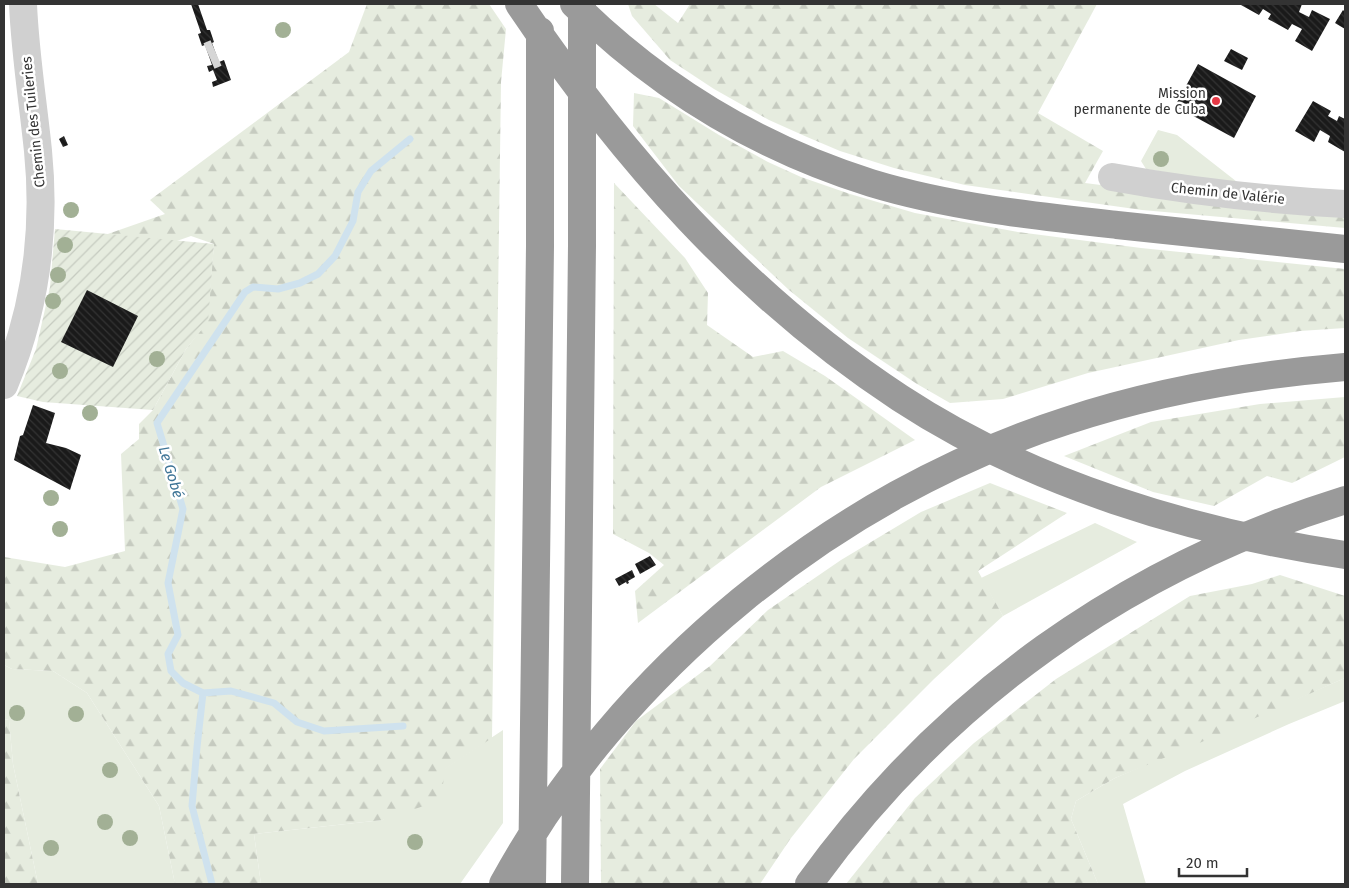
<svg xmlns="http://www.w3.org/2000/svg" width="1349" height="888" viewBox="0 0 1349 888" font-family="'Fira Sans',sans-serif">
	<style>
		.grass { fill: #e6ecdf }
		.forest { fill: url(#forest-firs) }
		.garden { fill: url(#garden-furrows) }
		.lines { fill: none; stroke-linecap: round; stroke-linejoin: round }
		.stream { stroke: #cfe2ee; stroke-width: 7 }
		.building { fill: url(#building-back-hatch) }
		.minor-tunnel { stroke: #d6d6d6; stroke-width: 28; stroke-dasharray: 28 14; stroke-linecap: butt }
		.minor { stroke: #d0d0d0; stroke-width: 28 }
		.highway { stroke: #9a9a9a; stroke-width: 28 }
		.tree { fill: #a2b095 }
		.poi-dot { fill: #e63946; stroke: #fff; stroke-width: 2 }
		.labels { text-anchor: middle; stroke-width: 5; stroke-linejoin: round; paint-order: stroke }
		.poi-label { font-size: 14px; fill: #333; stroke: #fff; text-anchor: end }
		.street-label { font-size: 14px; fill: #333; stroke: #fff }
		.water-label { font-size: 15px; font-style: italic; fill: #3f7597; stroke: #fff }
	</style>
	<defs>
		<pattern id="forest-firs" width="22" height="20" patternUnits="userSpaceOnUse" patternTransform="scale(1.25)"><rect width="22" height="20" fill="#e6ecdf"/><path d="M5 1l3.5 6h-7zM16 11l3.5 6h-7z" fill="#c6cbc0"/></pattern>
		<pattern id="garden-furrows" width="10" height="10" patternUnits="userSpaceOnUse" patternTransform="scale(1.25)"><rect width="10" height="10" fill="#e6ecdf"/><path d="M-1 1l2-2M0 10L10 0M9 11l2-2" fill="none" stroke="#c6cbc0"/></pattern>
		<pattern id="building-back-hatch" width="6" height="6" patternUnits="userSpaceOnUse" patternTransform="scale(1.25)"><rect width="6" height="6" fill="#1a1a1a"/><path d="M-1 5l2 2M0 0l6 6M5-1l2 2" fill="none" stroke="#333"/></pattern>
	</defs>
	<rect width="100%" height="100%" fill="#fff"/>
	<path class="grass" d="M1158,130L1177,135L1241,185L1146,169L1141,161Z
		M1095,523L1137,542L1003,616L981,578Z
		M4,665L12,669L53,671L87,693L159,806L175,884H38L13,764L9,720L4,719Z
		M1345,678V701L1289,724L1185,771L1123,804L1146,884H1098L1071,819L1076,801L1115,778Z
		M503,730V823L460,884H261L254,834L383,820L444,769Z"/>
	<path class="forest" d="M367,4H489L506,29L501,82L492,738L445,769L441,800L383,820L254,834L261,884H175L159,806L87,693L53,671L12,669L4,665V557L65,567L125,551L121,454L139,439V424L153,410L186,349L207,322L214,244L191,236L120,261L82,243L165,214L150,200L349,52Z
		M628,4H654L678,23L690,4H1097L1038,113L1103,151L1085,183L1345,216V228L1142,210L965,185L894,168L840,151L807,137L769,120L714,89L670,60L632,16Z
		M634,93L659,98L719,135L768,162L801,177L850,194L915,213L1018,232L1141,248L1345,269V328L1300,331L1239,340L1088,373L1003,399L950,403L917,384L848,338L789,290L679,186L633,126Z
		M614,183L685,258L708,293L707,325L753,357L783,351L825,376L915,440L821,487L638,623L635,591L664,565L649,553L613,534Z
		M1345,397V457L1292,483L1267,476L1214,506L1153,492L1064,456L1151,422L1260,404Z
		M990,483L1067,513L978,571L1003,616L934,679L854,759L791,838L760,884H601L600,769L636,721L710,666L768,610L841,560L921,512Z
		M1280,575L1345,596V678L1186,749L1115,778L1076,801L1071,819L1098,884H846L915,798L974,743L1056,679L1190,596L1252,584Z
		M4,719L9,720L13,764L38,884H4Z"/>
	<path class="garden" d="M55,229L214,244L208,322L186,349L153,410L43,402L17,396L36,349L50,287Z"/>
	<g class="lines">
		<path class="stream" d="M203,693L197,747L192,806L212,884
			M403,726L324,731L297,722L274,703L231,691L203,693L183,683L171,671L168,654L178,635L168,583L183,509L157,423L245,292L253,287L278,289L300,283L318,274L335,256L353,221L358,192L371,171L410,139"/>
	</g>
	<path class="building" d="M191,4H198L207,30H210L214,42L212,43L219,62L224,60L231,80L213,87L212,82L217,80L213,70L209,72L207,66L212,65L205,45L202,46L198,34L201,33Z
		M1242,4H1302L1299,12L1309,17L1312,10L1330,19L1312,51L1295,41L1302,29L1292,24L1288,30L1268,19L1271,14L1263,9L1259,15L1241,5Z
		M1343,10L1345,12V29L1335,23Z
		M1231,49L1248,58L1242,70L1224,61Z
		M1198,64L1256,96L1234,138L1175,106Z
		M1313,101L1331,111L1328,116L1337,121L1339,116L1345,119V152L1328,142L1330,136L1320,130L1314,142L1295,131Z
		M64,136L68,145L63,147L59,139Z
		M87,290L138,316L113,367L61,342Z
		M33,405L55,413L46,443L66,448L81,455L70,490L14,460L20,436L23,435Z
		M650,556L656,565L640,574L635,564Z
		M632,570L635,577L628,581L629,583L627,584L626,582L619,586L615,579Z"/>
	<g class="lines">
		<path class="minor-tunnel" d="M209,56L216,53"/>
		<path class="minor" d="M1112,177C1189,191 1267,200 1345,204
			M4,385C35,311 46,231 38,151C33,102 25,53 23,4"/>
		<path class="highway" d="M519,4C622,157 744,296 900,398C1031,484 1192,532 1345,555
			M574,4C659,88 756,147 871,183C950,207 1035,216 1117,225C1193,233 1269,241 1345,249
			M503,884C619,671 835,495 1066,421C1157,391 1250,375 1345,367
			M532,884L540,246V31
			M575,884L582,245V4
			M809,884C943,698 1126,568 1345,500"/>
	</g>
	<g class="tree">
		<circle cx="283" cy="30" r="8"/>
		<circle cx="1161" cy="159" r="8"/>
		<circle cx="71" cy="210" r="8"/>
		<circle cx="65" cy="245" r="8"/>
		<circle cx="58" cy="275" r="8"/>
		<circle cx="53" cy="301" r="8"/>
		<circle cx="157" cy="359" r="8"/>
		<circle cx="60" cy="371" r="8"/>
		<circle cx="90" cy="413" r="8"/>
		<circle cx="51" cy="498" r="8"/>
		<circle cx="60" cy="529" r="8"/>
		<circle cx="17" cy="713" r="8"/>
		<circle cx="76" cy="714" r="8"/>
		<circle cx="110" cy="770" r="8"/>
		<circle cx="105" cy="822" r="8"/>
		<circle cx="130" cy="838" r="8"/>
		<circle cx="415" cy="842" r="8"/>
		<circle cx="51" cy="848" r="8"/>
	</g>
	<circle class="poi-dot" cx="1216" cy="101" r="5"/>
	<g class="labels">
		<g class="poi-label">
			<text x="1206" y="98">Mission<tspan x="1206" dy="16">permanente de Cuba</tspan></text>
		</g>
		<g class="street-label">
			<text transform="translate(33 122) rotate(-96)" y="5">Chemin des Tuileries</text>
			<text transform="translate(1228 193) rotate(6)" y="5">Chemin de Valérie</text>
		</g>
		<g class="water-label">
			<text transform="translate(171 472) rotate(73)" y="5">Le Gobé</text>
		</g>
	</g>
	<rect width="1349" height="888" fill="none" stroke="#333333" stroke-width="10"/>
	<path d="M1179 868v8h68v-8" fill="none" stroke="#333333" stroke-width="2.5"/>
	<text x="1186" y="868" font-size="15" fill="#333333" stroke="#ffffff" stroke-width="4" paint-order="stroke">20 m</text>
</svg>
